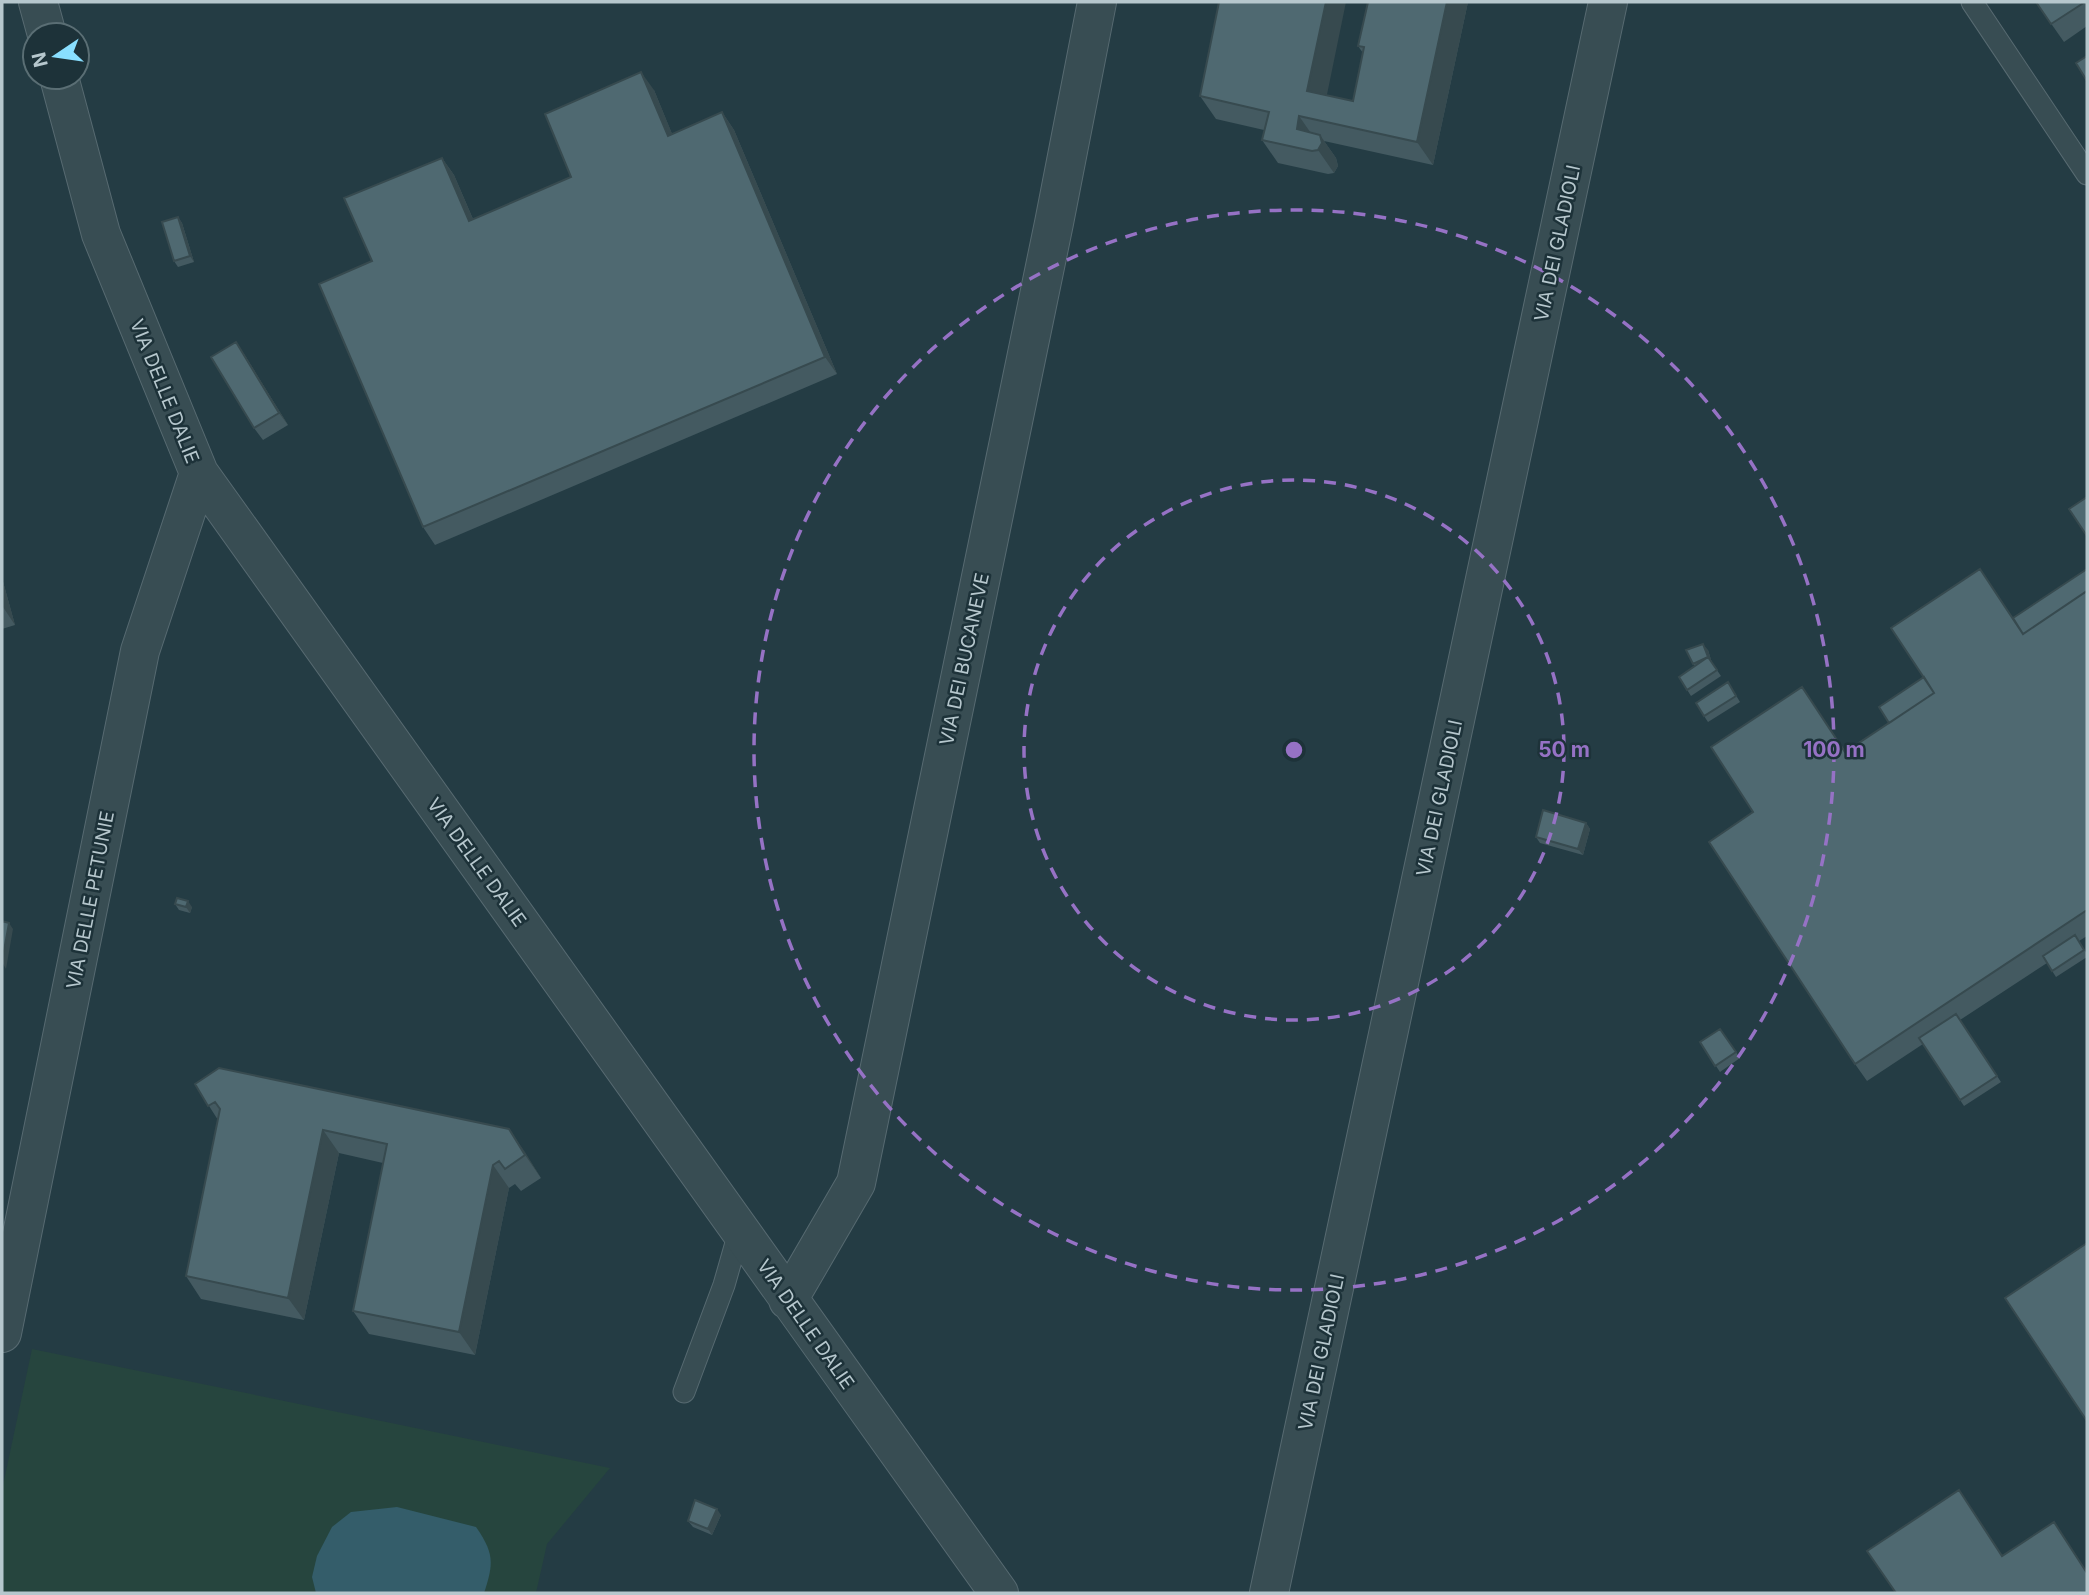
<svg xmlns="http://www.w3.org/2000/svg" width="2089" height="1595" viewBox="0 0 2089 1595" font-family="Inter,sans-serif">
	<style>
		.green { fill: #26453e }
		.water { fill: #345d6a }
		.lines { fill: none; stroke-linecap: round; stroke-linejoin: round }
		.service-casing { stroke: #576a71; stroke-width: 23 }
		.minor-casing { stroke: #576a71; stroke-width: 40 }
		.service { stroke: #384d53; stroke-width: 21 }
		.minor { stroke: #384d53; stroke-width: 38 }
		.wall { fill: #445a61 }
		.shaded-wall { fill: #374a4f }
		.building { fill: #4f6971; stroke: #374a4f; stroke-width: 2 }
		.ring { fill: none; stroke: #9672c5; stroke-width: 3.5; stroke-dasharray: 12 9 }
		.labels { text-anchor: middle; stroke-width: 5; stroke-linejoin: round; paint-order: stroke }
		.street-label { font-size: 19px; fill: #b6c7cd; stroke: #1d3239 }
		.centre { fill: #9672c5; stroke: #1d3239; stroke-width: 3.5 }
		.ring-label { font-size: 21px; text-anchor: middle; font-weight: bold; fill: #9672c5; stroke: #1d3239; stroke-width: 5; stroke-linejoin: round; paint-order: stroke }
	</style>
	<rect width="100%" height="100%" fill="#243c44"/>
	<path class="green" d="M32,1349L610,1468L547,1544L536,1593H2V1490Z"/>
	<path class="water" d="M397,1507L476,1527C494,1553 494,1563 484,1593H316L312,1577L317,1556L332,1527L351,1512Z"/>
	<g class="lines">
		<g class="service-casing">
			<path id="service" d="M1972,2L2087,174
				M684,1392L724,1285L740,1229"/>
		</g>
		<g class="minor-casing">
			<path id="minor" d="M38,2L47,35
				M59,77L101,234L199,473L999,1593
				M788,1300L856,1183L1054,223L1097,2
				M2,1333L140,651L199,473
				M1269,1593L1608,2"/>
		</g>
		<use href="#service" class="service"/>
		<use href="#minor" class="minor"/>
	</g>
	<path class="wall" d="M1368,2H1468L1433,165L1324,141L1336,158L1338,166L1334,173L1328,174L1278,163L1262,140L1264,130L1216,119L1200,96L1327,95L1353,101L1363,53L1358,46Z
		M2036,2H2087V26L2064,42Z
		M654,90L672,134L722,112L734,130L837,374L435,545L423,527L372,261L442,158L454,175L473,219L571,177Z
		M178,217L182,223L194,262L178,267L174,261Z
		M244,354L288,425L263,440L254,428Z
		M1980,569L2013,618L2087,569V936L2079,941L2087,954V957L2056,977L2047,963L1960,1020L2001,1082L1964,1106L1923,1044L1867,1081L1855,1064L1753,812L1802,687L1845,751L1889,723L1924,677Z
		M2,578L15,625L2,629Z
		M1708,650L1712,663L1721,676L1691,696L1679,677L1695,666L1693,664Z
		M1728,682L1740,702L1708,722L1704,716Z
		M1586,823L1590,829L1583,855L1540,843L1536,837Z
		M175,904L192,907L190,913L179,910Z
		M1720,1029L1740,1058L1720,1072L1700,1042Z
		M195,1084L509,1129L541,1178L521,1191L515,1184L509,1188L475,1355L369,1334L353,1311L383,1163L339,1153L304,1320L201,1299L186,1276L218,1120Z
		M721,1515L712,1535L693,1527L688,1521Z"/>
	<path class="shaded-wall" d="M1326,2H1346L1323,114L1307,91Z
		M1447,2H1468L1433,165L1417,142Z
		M641,72L654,90L680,153L668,136Z
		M722,112L734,130L837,374L825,357Z
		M1299,116L1315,139L1297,129Z
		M1320,135L1336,158L1338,166L1334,173L1318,150Z
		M442,158L454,175L481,238L469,221Z
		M178,217L182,223L194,262L190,256Z
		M236,342L244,354L288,425L279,413Z
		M2,578L15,625L3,607L2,604Z
		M1703,644L1708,650L1712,663L1708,657Z
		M1586,823L1590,829L1583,855L1578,849Z
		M188,901L192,907L190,913L186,907Z
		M9,923L13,929L6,969L2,962Z
		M509,1129L525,1152L541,1178L525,1155Z
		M323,1130L339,1153L304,1320L288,1298Z
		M493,1165L509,1188L475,1355L459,1332Z
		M717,1509L721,1515L712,1535L708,1529Z"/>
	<path class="building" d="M1219,2H1326L1307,91L1353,101L1364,47L1358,46L1368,2H1447L1417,142L1299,116L1297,129L1320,135L1322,143L1318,150L1312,151L1262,140L1269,112L1200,96Z
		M2036,2H2085L2051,24Z
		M2087,56V81L2076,63Z
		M641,72L668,136L722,112L825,357L423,527L319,284L372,261L344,198L442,158L469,221L571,177L545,114Z
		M178,217L190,256L174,261L162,222Z
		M236,342L279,413L254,428L211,357Z
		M2087,497V536L2069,509Z
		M1980,569L2023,634L2087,591V910L1855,1064L1709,842L1753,812L1711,747L1802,687L1845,752L1934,693L1891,628Z
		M2087,569V591L2023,634L2013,618Z
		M1703,644L1708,657L1693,664L1686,650Z
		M1708,657L1717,670L1687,690L1679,677Z
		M1924,677L1934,693L1889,723L1879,707Z
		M1728,682L1736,696L1704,716L1696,703Z
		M1543,810L1586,823L1578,849L1536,837Z
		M177,898L188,901L186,907L175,904Z
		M2,921L9,923L2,962Z
		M2075,935L2084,950L2052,971L2043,956Z
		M1956,1014L1997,1076L1960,1100L1919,1038Z
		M1720,1029L1736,1052L1715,1066L1700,1042Z
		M219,1068L509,1129L525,1155L505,1169L499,1161L493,1165L459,1332L353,1311L387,1144L323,1130L288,1298L186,1276L220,1109L215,1102L208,1106L195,1084Z
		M2087,1243V1421L2005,1298Z
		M1959,1490L2002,1556L2054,1522L2087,1573V1593H1896L1867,1551Z
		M695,1500L717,1509L708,1529L688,1521Z"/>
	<g class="ring">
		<circle cx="1294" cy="750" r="270"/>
		<circle cx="1294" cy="750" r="540"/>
	</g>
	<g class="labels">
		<g class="street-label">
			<text transform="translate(1557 243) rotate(-78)" y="7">VIA DEI GLADIOLI</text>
			<text transform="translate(165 391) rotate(68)" y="7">VIA DELLE DALIE</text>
			<text transform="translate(964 659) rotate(-78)" y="7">VIA DEI BUCANEVE</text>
			<text transform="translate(1439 798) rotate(-78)" y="7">VIA DEI GLADIOLI</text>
			<text transform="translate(477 862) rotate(54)" y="7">VIA DELLE DALIE</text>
			<text transform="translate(90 900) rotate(-79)" y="7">VIA DELLE PETUNIE</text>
			<text transform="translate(806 1324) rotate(55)" y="7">VIA DELLE DALIE</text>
			<text transform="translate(1321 1352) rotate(-78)" y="7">VIA DEI GLADIOLI</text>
		</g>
	</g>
	<circle cx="1294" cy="750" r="10" class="centre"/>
	<g class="ring-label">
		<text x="1564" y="757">50 m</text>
		<text x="1834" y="757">100 m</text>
	</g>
	<rect width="2089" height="1595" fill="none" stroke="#b6c7cd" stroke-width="7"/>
	<g transform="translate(56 56) rotate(257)"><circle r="33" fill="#1d3239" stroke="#5a6e74" stroke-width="2"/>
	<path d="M0-5L12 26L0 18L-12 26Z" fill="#89dfff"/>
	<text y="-10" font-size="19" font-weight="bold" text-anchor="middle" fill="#b6c7cd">N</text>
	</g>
</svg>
